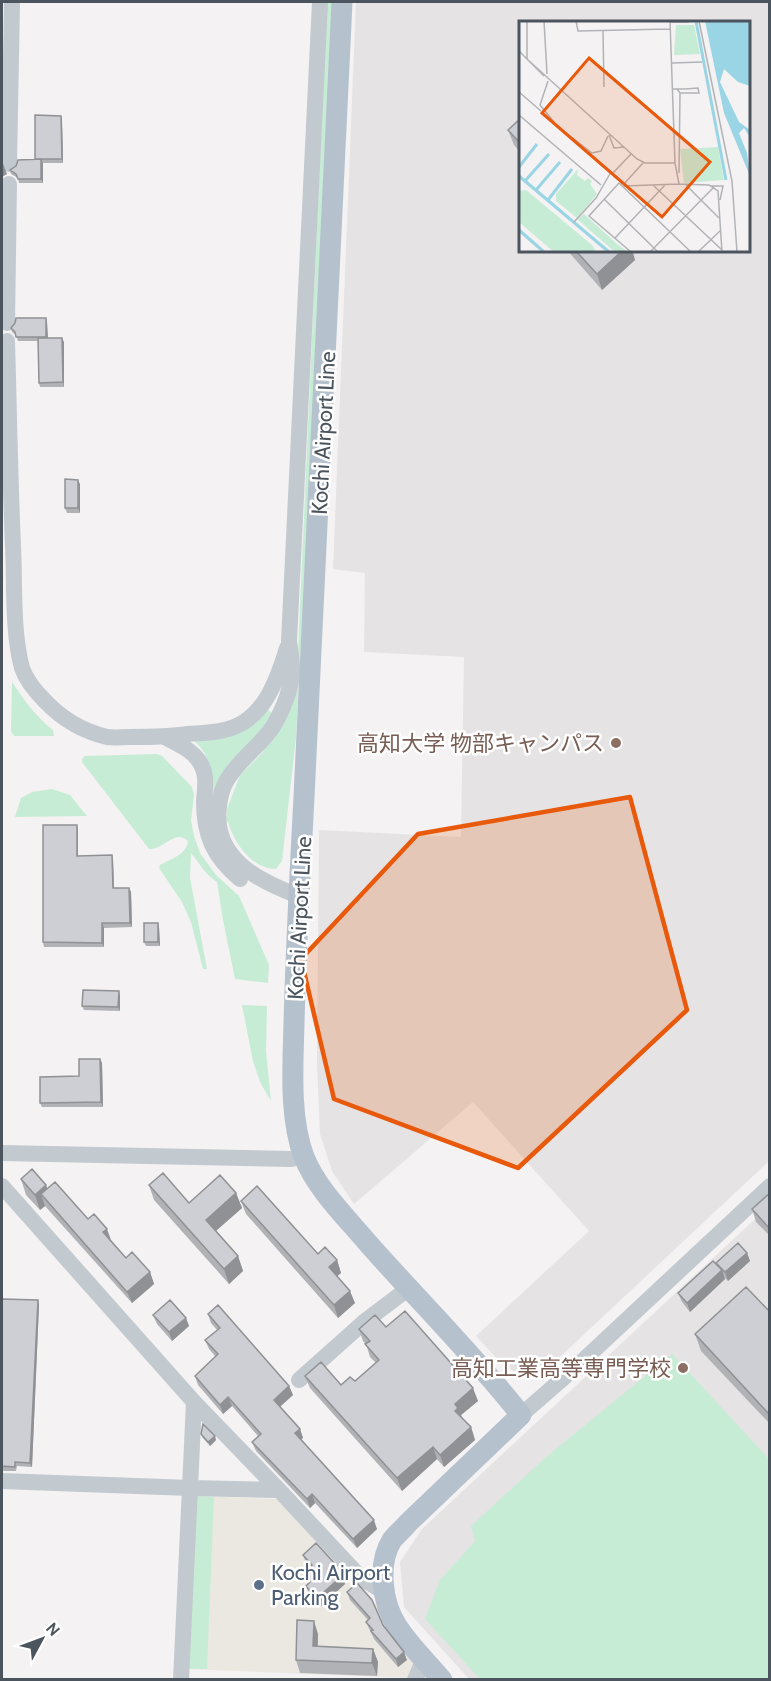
<svg xmlns="http://www.w3.org/2000/svg" width="771" height="1681" viewBox="0 0 771 1681" font-family="Cabin,'Noto Sans JP',sans-serif">
	<style>
		.commercial { fill: #eae8e0 }
		.education { fill: #e5e3e4; fill-rule: evenodd }
		.green { fill: #c7ecd5 }
		.lines { fill: none; stroke-linecap: round; stroke-linejoin: round }
		.minor { stroke: #c2c9cf; stroke-width: 16 }
		.major { stroke: #b5c1cd; stroke-width: 21 }
		.wall { fill: #b0b2b6 }
		.shaded-wall { fill: #909194 }
		.building { fill: #cdcfd4; stroke: #909194; stroke-width: 1.5 }
		.marked { fill: #e8590c; fill-opacity: 0.2; stroke: #e8590c; stroke-width: 4.5; stroke-linejoin: round }
		.education-dot { fill: #8d6e63; stroke: #fff; stroke-width: 2 }
		.service-dot { fill: #5c6f8a; stroke: #fff; stroke-width: 2 }
		.labels { text-anchor: middle; stroke-width: 5; stroke-linejoin: round; paint-order: stroke }
		.street-label { font-size: 22px; fill: #4c555e; stroke: #fff }
		.education-label { font-size: 22px; fill: #785e54; stroke: #fff; text-anchor: end }
		.service-label { font-size: 22px; fill: #4e5e75; stroke: #fff; text-anchor: start }
		.inset-river { fill: none; stroke: #99d5e4; stroke-width: 3 }
		.inset-road { fill: none; stroke: #b1b3b7; stroke-width: 1.5 }
		.view { fill: #e8590c; fill-opacity: 0.15; stroke: #e8590c; stroke-width: 3 }
		.inset-edge { fill: none; stroke: #4c555e; stroke-width: 3 }
	</style>
	<rect width="100%" height="100%" fill="#f4f2f2"/>
	<path class="commercial" d="M195,1496L279,1499L415,1647L411,1678L189,1669Z"/>
	<path class="education" d="M356,2H769V1161L546,1370L523,1377L501,1363L476,1336L589,1231L473,1102L354,1204L332,1171L320,1134L317,1064L319,830L461,837L464,657L364,652L365,573L333,569ZM520,22H748V250H520Z
		M769,1206V1679H469L404,1607L400,1562L422,1529Z"/>
	<path class="green" d="M327,2H333V36L296,738L282,861L276,869C252,869 234,843 228,822L226,820L227,809L240,775L262,753L271,740L297,673Z
		M12,682C24,700 36,717 53,730L54,736H14L11,731Z
		M267,709L272,713L212,810C211,787 215,758 195,742V739Z
		M157,754L162,756L192,787L194,795L191,821L194,836L200,853L216,875L239,896L269,965L268,983L235,979L223,920L217,882C206,875 199,863 191,853L190,878L207,969H203L191,922L182,902L159,868L160,865C171,859 187,854 188,841C175,828 164,850 149,849L82,762V759L85,756Z
		M52,789L70,795L87,816L15,817L21,798L32,792Z
		M242,1005L267,1006L266,1051L271,1101L260,1082L253,1061Z
		M672,1354L769,1459V1679H480L425,1619L440,1580L475,1541L471,1526L546,1457Z
		M195,1496L214,1497L207,1669H189Z"/>
	<g class="lines">
		<path class="minor" d="M9,164L12,2
			M7,323L9,184
			M7,341C9,409 10,478 13,546C15,584 12,631 22,668C26,680 36,692 45,701C62,719 82,731 107,737C114,738 122,737 129,737C149,737 168,737 188,734C200,733 213,733 224,730C263,722 277,681 287,648
			M165,737C177,744 191,749 199,761C208,774 205,787 204,802C204,836 214,857 240,879
			M299,896C258,881 212,858 219,806C220,798 222,788 227,780C239,759 261,746 274,725C283,709 292,687 292,669C292,660 290,650 289,641L320,2
			M2,1153L291,1159L304,1156
			M2,1186L194,1402L279,1490L361,1578L384,1592
			M299,1380L364,1322L401,1294L407,1287
			M521,1415L576,1367L770,1186
			M2,1481L190,1488L279,1490
			M181,1680L194,1402
			M415,1680L424,1659"/>
		<path class="major" d="M342,2C331,267 319,532 304,797C300,872 296,948 294,1023C293,1065 289,1117 304,1157C317,1189 344,1215 366,1241C417,1299 473,1354 521,1415L408,1523C403,1529 397,1534 392,1540C377,1564 382,1603 397,1626C409,1645 427,1662 442,1680"/>
	</g>
	<path class="wall" d="M179,2H209L180,3Z
		M520,119V152L514,145L508,130Z
		M62,120L63,163H43V183H19L18,178L11,174L10,170L36,160Z
		M567,250H632L635,260L602,290Z
		M46,318L47,322L48,338L64,342V387H40L39,383L38,341H18L16,335L12,332L11,328Z
		M80,484V513H67L65,508Z
		M78,830V856L113,859L114,888H129L131,892L132,927L104,928V947H44L43,942Z
		M158,923L159,927L160,946H146L144,942Z
		M119,991L120,996V1011L84,1010L82,1006Z
		M100,1059L102,1063L103,1107H42L40,1103L79,1076Z
		M21,1179L46,1185L47,1189L88,1219L111,1240L126,1258L150,1272L154,1284L132,1303L45,1206L40,1210L26,1195Z
		M149,1185L189,1203L236,1193L242,1208L216,1231L238,1256L243,1271L229,1284L154,1200Z
		M770,1193V1236L756,1222L752,1209Z
		M241,1201L318,1254L337,1260L341,1273L337,1276L355,1303L338,1318L246,1214Z
		M747,1253L750,1261L728,1281L724,1277L725,1279L690,1312L682,1302L678,1293L717,1265L716,1263Z
		M2,1299L38,1300L39,1305L32,1467L17,1466L16,1471H2Z
		M770,1312V1424L701,1351L695,1334Z
		M208,1314L289,1386L293,1395L280,1407L300,1429L303,1438L301,1439L377,1529L357,1548L315,1503L310,1508L256,1451L252,1442L258,1436L232,1406L223,1414L198,1385L195,1376L216,1357L209,1349L205,1340L217,1330L211,1323Z
		M153,1315L186,1318L189,1326L172,1341L157,1324Z
		M386,1327L478,1401L461,1415L462,1418L471,1427L475,1440L444,1467L437,1459L402,1491L310,1388L305,1376L341,1385L355,1381L376,1363L370,1357L366,1344L363,1341L359,1329Z
		M201,1434L216,1440L210,1446L203,1438Z
		M303,1555L337,1566L345,1584L320,1607L309,1594L306,1586L311,1581L309,1580L306,1571L310,1567L306,1563Z
		M347,1592L383,1625L407,1660L398,1667L374,1639L366,1622L368,1620L350,1600Z
		M318,1634V1646L373,1649L378,1662L377,1676L300,1673L296,1660Z"/>
	<path class="shaded-wall" d="M61,116L62,120L63,163L62,159Z
		M41,159L43,164V183L41,179Z
		M2,161L7,174L2,177Z
		M623,250H632L635,260L602,290L597,274Z
		M46,318L47,322L48,341L46,337Z
		M62,338L64,342V387L63,382Z
		M78,480L80,484V513L78,508Z
		M77,825L78,830V860L77,856Z
		M112,855L113,859L114,893L113,888Z
		M129,888L131,892L132,927L130,923Z
		M102,923L104,928V947L102,943Z
		M158,923L159,927L160,946L158,942Z
		M119,991L120,996V1011L118,1007Z
		M100,1059L102,1063L103,1107L101,1102Z
		M46,1185L51,1200L41,1194L45,1206L40,1210L35,1195Z
		M236,1193L242,1208L211,1235L206,1220Z
		M107,1229L111,1240L103,1232Z
		M747,1253L750,1261L728,1281L725,1272Z
		M238,1256L243,1271L229,1284L224,1269Z
		M337,1260L341,1273L334,1279L329,1267Z
		M722,1270L725,1279L690,1312L687,1303Z
		M150,1272L154,1284L132,1303L127,1292Z
		M350,1291L355,1303L338,1318L334,1305Z
		M38,1300L39,1305L32,1467L30,1463Z
		M186,1318L189,1326L172,1341L169,1332Z
		M289,1386L293,1395L277,1409L274,1400Z
		M473,1388L478,1401L461,1415L463,1420L455,1411V1404Z
		M228,1397L232,1406L223,1414L220,1405Z
		M471,1427L475,1440L444,1467L440,1455Z
		M300,1429L303,1438L298,1442L295,1433Z
		M215,1436L216,1440L210,1446L208,1442Z
		M433,1447L437,1459L402,1491L397,1478Z
		M312,1494L315,1503L310,1508L307,1499Z
		M374,1520L377,1529L357,1548L353,1539Z
		M342,1576L345,1584L320,1607L317,1598Z
		M314,1621L318,1634L317,1659L313,1646Z
		M373,1649L378,1662L377,1676L372,1663Z
		M404,1652L407,1660L398,1667L396,1659Z"/>
	<path class="building" d="M35,115L61,116L62,159H35Z
		M520,119V143L508,130Z
		M41,159V179H18L16,174L10,170L16,166L18,160Z
		M575,250H623L597,274Z
		M16,318H46V337H16L15,332L11,328L15,323Z
		M38,338H62L63,382L39,383Z
		M65,479L78,480V508H65Z
		M43,825H77V856L112,855L113,888H129L130,923H102V943L43,942Z
		M144,923H158V942H144Z
		M83,990L119,991L118,1007L82,1006Z
		M79,1059H100L101,1102L40,1103V1077L79,1076Z
		M32,1169L46,1185L35,1195L21,1179Z
		M163,1173L189,1203L220,1175L236,1193L206,1220L238,1256L224,1269L149,1185Z
		M55,1182L88,1219L94,1214L107,1229L103,1232L126,1258L132,1252L150,1272L127,1292L41,1194Z
		M257,1186L318,1254L325,1247L337,1260L329,1267L350,1291L334,1305L241,1201Z
		M770,1193V1229L752,1209Z
		M738,1243L747,1253L725,1272L716,1263Z
		M713,1261L722,1270L687,1303L678,1293Z
		M746,1287L770,1312V1412L768,1413L695,1334Z
		M2,1299L38,1300L30,1463L15,1462V1467L2,1466Z
		M170,1300L186,1318L169,1332L153,1315Z
		M218,1305L289,1386L274,1400L300,1429L295,1433L374,1520L353,1539L312,1494L307,1499L252,1442L261,1434L228,1397L220,1405L195,1376L218,1354L205,1340L220,1328L208,1314Z
		M405,1311L473,1388L455,1404L458,1408L455,1411L471,1427L440,1455L433,1447L397,1478L305,1376L321,1362L341,1385L350,1377L355,1381L379,1360L365,1344L370,1341L359,1329L375,1315L386,1327Z
		M203,1424L215,1436L208,1442L201,1434Z
		M316,1543L337,1566L335,1568L342,1576L317,1598L306,1586L313,1579L306,1571L312,1565L303,1555Z
		M357,1583L372,1600L383,1625L404,1652L396,1659L371,1631L373,1630L366,1622L370,1618L347,1592Z
		M297,1620L314,1621L313,1646L373,1649L372,1663L296,1660Z"/>
	<path class="marked" d="M630,797L687,1010L518,1168L334,1099L301,959L418,834Z"/>
	<g class="education-dot">
		<circle cx="616" cy="743" r="6"/>
		<circle cx="683" cy="1368" r="6"/>
	</g>
	<circle class="service-dot" cx="259" cy="1585" r="6"/>
	<g class="labels">
		<g class="street-label">
			<text transform="translate(323 433) rotate(-87)" y="8">Kochi Airport Line</text>
			<text transform="translate(299 918) rotate(-87)" y="8">Kochi Airport Line</text>
		</g>
		<g class="education-label">
			<text x="604" y="751">高知大学 物部キャンパス</text>
			<text x="671" y="1376">高知工業高等専門学校</text>
		</g>
		<g class="service-label">
			<text x="271" y="1580">Kochi Airport<tspan x="271" dy="25">Parking</tspan></text>
		</g>
	</g>
	<g transform="translate(519 21)">
		<rect width="231" height="231" fill="#f4f2f2"/>
		<path d="M157,4H175L181,33L155,34ZM199,126L205,159L165,162L161,128ZM59,148L58,154L66,160L69,157L73,160L71,163L78,173L58,197L37,180V173ZM7,169L73,224L77,231H35L0,201V170ZM65,193L98,223L109,231H96L58,198Z" fill="#c7ecd5"/>
		<path d="M186,0H231V65L219,61L205,48L201,61L220,101L231,109V116L225,107L220,112L228,132L231,155L205,92Z" fill="#99d5e4"/>
		<path class="inset-river" d="M177,0L207,159M0,146L18,123M0,155L90,231M6,160L30,133M17,169L41,141M29,179L53,148M0,209L25,231"/>
		<path class="inset-road" d="M8,0V38L118,138L126,142H156L160,163L190,164L199,170L203,231M25,0L28,53M57,0L59,10L151,8M151,0L156,142M180,0L213,160L218,231M151,1H170M84,10L85,66M0,30L25,55M153,42L183,41M29,60L21,84L35,101M154,68H166L179,67L180,72H161L158,68M0,71L22,90M0,94L82,164M47,112L73,132L82,130L89,115M90,114L95,127L105,126M70,132L104,161M94,152L112,133M160,152L161,72M104,164L124,142M167,164L200,197M105,165L160,163M135,165L203,229M192,165H204L201,179M85,178L139,231M55,201L77,177L92,151M96,217L146,164M112,231L70,195L100,162L172,231M131,231L195,166M179,231L202,209"/>
		<path class="view" d="M70,37L191,141L143,196L23,92Z"/>
		<rect width="231" height="231" class="inset-edge"/>
	</g>
	<rect width="771" height="1681" fill="none" stroke="#4c555e" stroke-width="6"/>
	<g transform="translate(42 1639) rotate(49)" stroke="#ffffff" stroke-width="4.5" paint-order="stroke">
	<path d="M0-4.5L10 22L0 15L-10 22Z" fill="#4c555e"/>
	<text y="-9" font-size="16" font-weight="bold" text-anchor="middle" fill="#4c555e">N</text>
	</g>
</svg>
